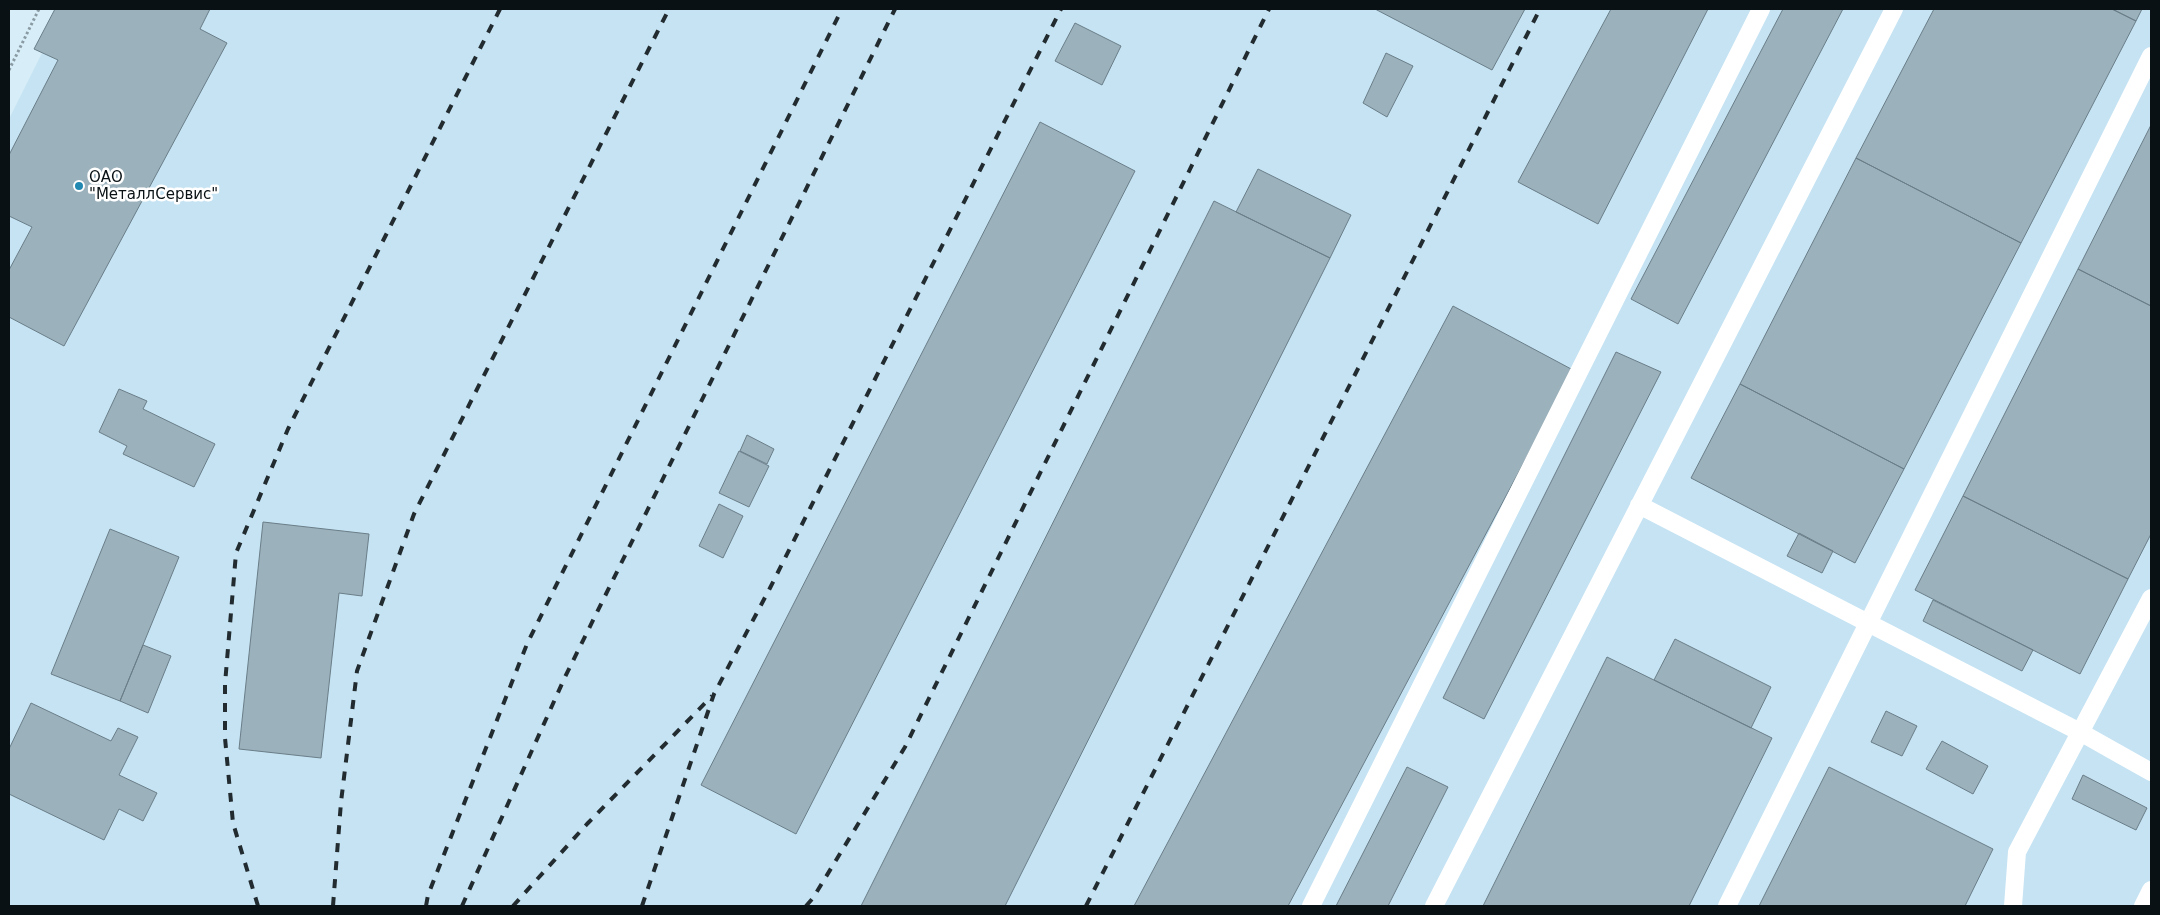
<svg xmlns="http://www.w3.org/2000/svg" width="2160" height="915" viewBox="0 0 2160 915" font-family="'DejaVu Sans',sans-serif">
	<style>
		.built { fill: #c5e3f3 }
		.building { fill: #9bb1bc; stroke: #6a7e88 }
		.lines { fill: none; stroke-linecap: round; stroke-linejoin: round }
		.path { stroke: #8a9ba3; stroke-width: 3; stroke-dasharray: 2.5 2.5; stroke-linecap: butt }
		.lane { stroke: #fff; stroke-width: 18 }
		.rail { stroke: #222c30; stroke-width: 4; stroke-dasharray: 9 9; stroke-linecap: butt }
		.poi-dot { fill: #2188b1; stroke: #fff; stroke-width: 2 }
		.labels { text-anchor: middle; stroke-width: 5; stroke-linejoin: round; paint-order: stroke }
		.poi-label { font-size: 15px; fill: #091114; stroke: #fff; text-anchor: start }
	</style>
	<rect width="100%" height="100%" fill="#d7eef9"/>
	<path class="built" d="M64,9H2151V906H9V119Z"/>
	<path class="building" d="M55,9H210L200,29L227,43L64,346L9,317V270L32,227L9,216V155L58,60L34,49Z
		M1375,9H1525L1492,70Z
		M1611,9H1708L1598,224L1518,182Z
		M1783,9H1843L1678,324L1631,299Z
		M1934,9H2112L2136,21L2021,243L1856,158Z
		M2112,9H2142L2136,21Z
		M1075,23L1121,46L1102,85L1055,61Z
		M1386,53L1413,66L1387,117L1363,103Z
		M1040,122L1135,171L796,834L701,785Z
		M2151,125V306L2078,269Z
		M1856,158L2021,243L1904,469L1740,384Z
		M1258,169L1351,215L1330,258L1236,212Z
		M1214,201L1330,258L1005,906H861Z
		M2078,269L2151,306V534L2128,579L1963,496Z
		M1453,306L1573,370L1288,906H1134Z
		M1616,352L1661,372L1484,719L1443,698Z
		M1740,384L1904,469L1855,563L1691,478Z
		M119,389L147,401L143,409L215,444L194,487L123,454L127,446L99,432Z
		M747,435L774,449L767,464L740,451Z
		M739,451L769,466L749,507L719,493Z
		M1963,496L2128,579L2080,674L1915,590Z
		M719,504L743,516L723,558L699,546Z
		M263,522L369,534L362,596L339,593L321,758L239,749Z
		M110,529L179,557L120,701L51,674Z
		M1799,533L1833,551L1822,573L1787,556Z
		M1933,600L2033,650L2022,671L1923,621Z
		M1675,639L1771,687L1751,728L1654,680Z
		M143,645L171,656L148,713L120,701Z
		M1607,657L1772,738L1689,906H1483Z
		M31,703L111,741L118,728L138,737L119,775L157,793L143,821L119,809L104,840L9,794V749Z
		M1886,711L1917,726L1902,756L1871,742Z
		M1942,741L1988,766L1973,794L1926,769Z
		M1407,767L1448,787L1388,906H1336Z
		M1829,767L1993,849L1965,906H1759Z
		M2083,775L2147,808L2136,830L2072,799Z"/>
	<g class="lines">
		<path class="path" d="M9,70L39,9"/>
		<path class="lane" d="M1639,505L2080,732L2151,772
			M1311,906L1761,9
			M1434,906L1894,9
			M1727,906L2151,56
			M2013,906L2017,852L2151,598
			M2143,906L2151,890"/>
		<path class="rail" d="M258,906L233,823L225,738V684L236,553L288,429L500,9
			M333,906L341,802L357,671L414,514L669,9
			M426,906L428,895L527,644L842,9
			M462,906L565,677L895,9
			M513,906L587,824L712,696
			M642,906L714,694L770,588L1061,9
			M806,906L813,898L905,747L1269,9
			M1086,906L1540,9"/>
	</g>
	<circle class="poi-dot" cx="79" cy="186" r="5"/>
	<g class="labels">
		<g class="poi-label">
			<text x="89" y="182">ОАО<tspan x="89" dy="17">"МеталлСервис"</tspan></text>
		</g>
	</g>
	<rect width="2160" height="915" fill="none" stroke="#091114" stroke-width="20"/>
</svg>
